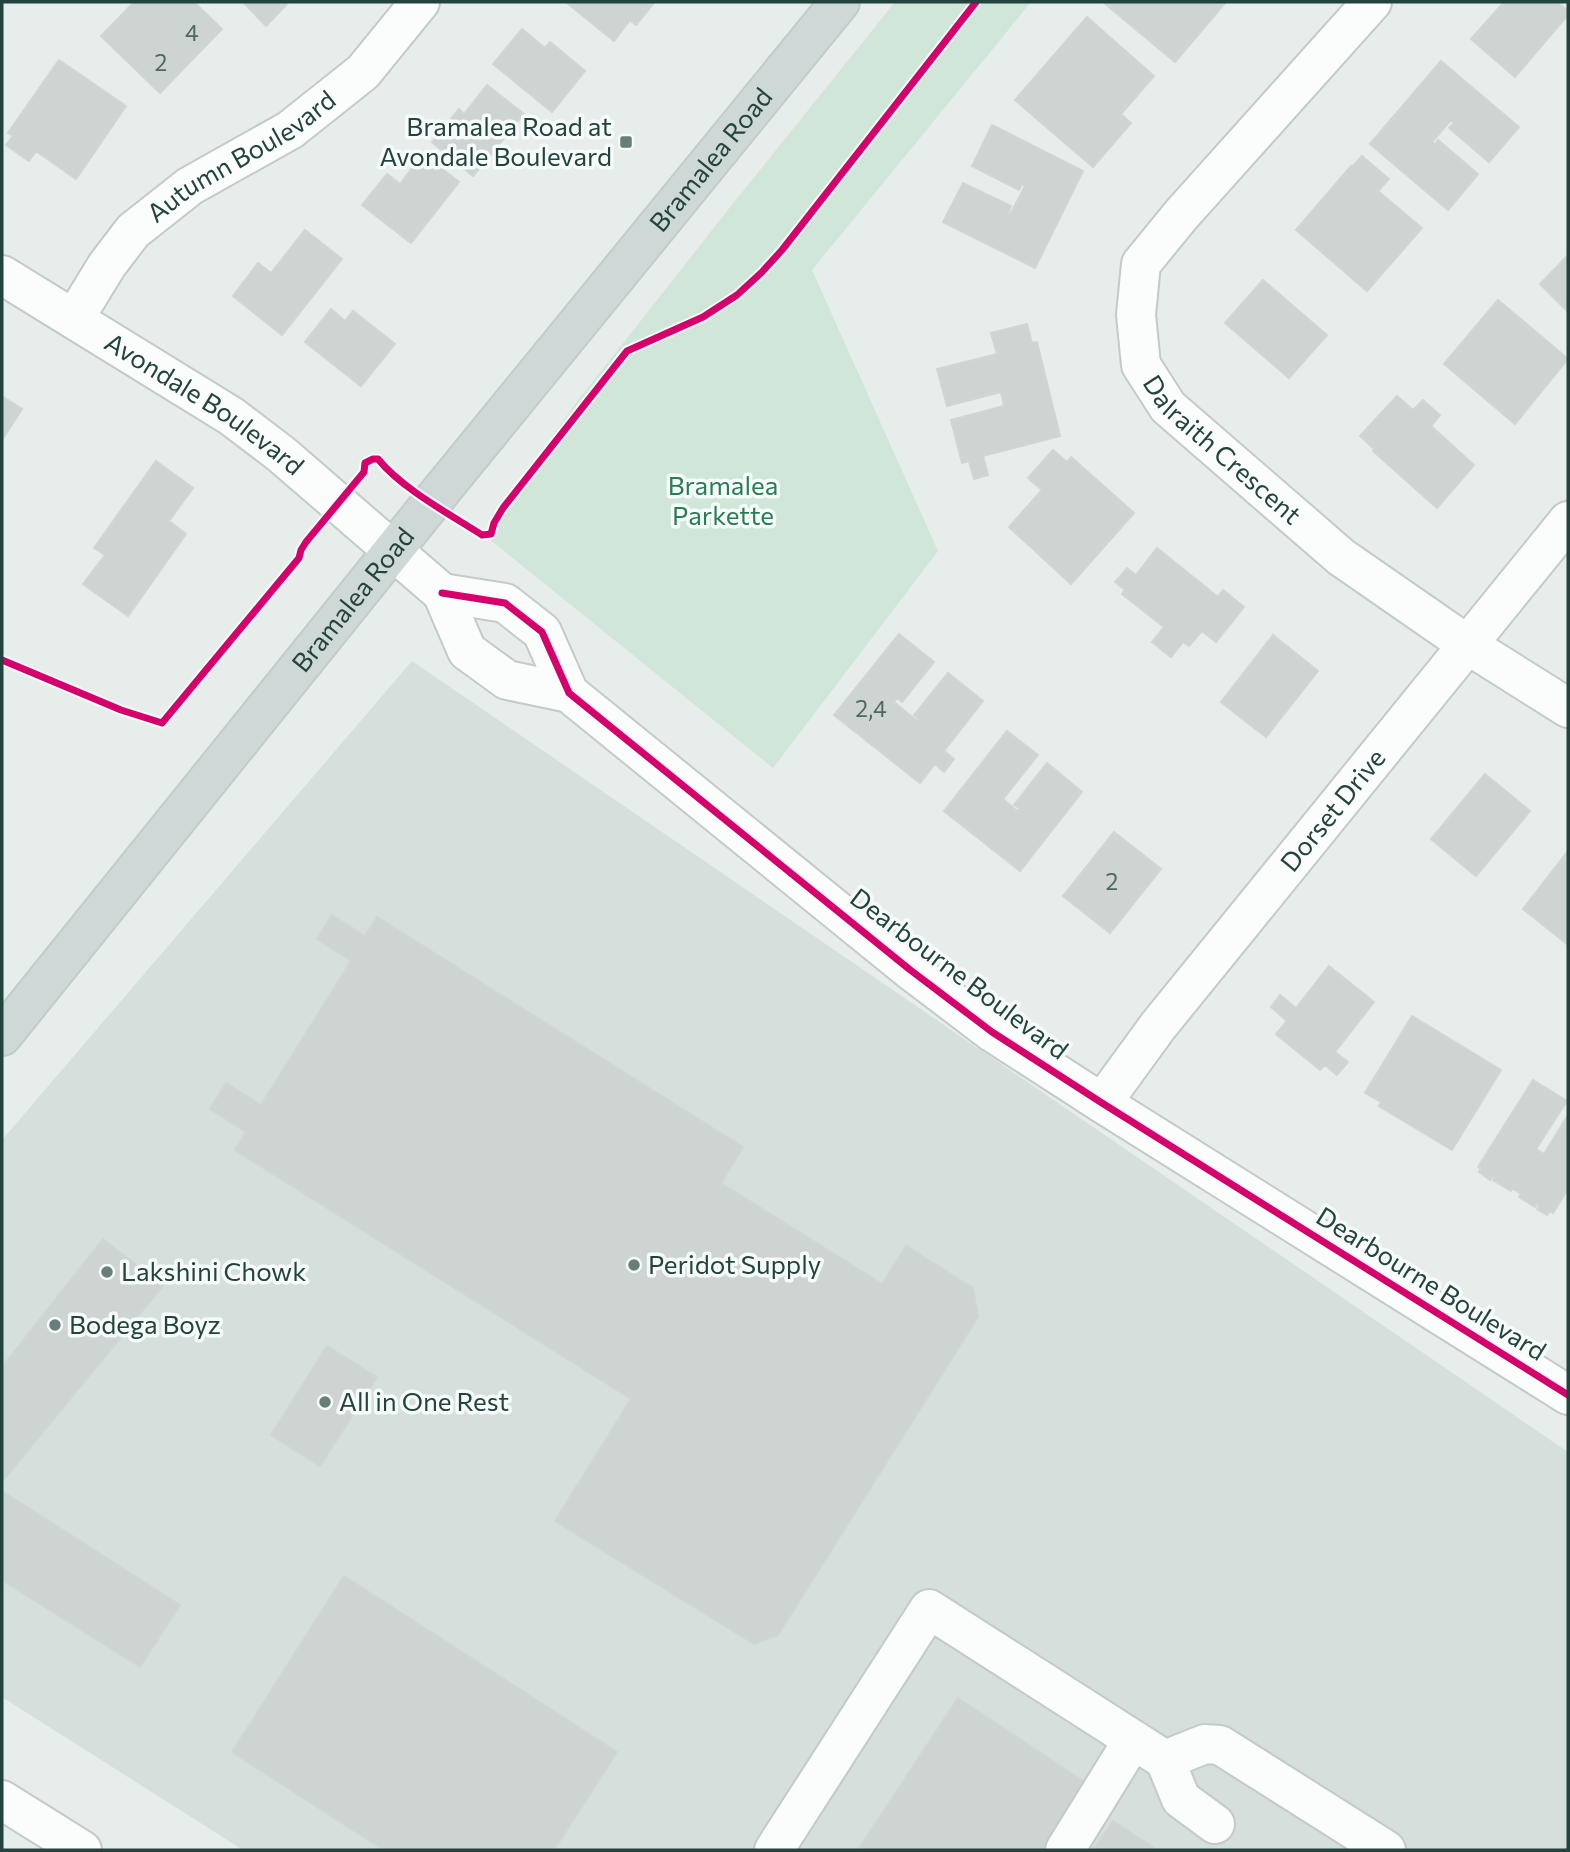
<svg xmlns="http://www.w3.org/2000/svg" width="1570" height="1852" viewBox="0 0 1570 1852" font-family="Commissioner,sans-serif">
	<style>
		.built { fill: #d5dfdb }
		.green { fill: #cfe6d9 }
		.building { fill: #ced4d2; stroke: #cfd6d4; stroke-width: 2 }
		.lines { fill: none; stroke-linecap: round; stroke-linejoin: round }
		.minor-casing { stroke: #c4cac8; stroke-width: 42 }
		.major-casing { stroke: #c2ccca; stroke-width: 42 }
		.minor { stroke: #fbfcfc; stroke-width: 38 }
		.major { stroke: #ced8d6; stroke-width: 38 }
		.cycleway-casing { stroke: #f6fbf9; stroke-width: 11 }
		.cycleway { stroke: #d6006c; stroke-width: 7 }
		.poi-dot { fill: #677e7b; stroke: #f6fbf9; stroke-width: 2.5 }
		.labels { text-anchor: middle; stroke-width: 7; stroke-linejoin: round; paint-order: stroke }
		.number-label { font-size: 23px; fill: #4e6864 }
		.poi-label { font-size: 26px; fill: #22433e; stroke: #f6fbf9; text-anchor: start }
		.street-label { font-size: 26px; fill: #22433e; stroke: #f6fbf9 }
		.park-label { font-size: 26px; fill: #297d55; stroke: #f6fbf9 }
	</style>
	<rect width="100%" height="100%" fill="#e7edeb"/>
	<path class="built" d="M412,661L1568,1452V1850H243L2,1697V1140Z"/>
	<path class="green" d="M895,2H1031L812,270L938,551L773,768L483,534L576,403L731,206Z"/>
	<path class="building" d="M134,2H194L222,29L160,93L101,36Z
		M243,2H289L266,26Z
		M568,2H651L653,4L636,25L630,20L614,41L567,3Z
		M1103,2H1226L1175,62Z
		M1504,2H1557L1568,11V15L1515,77L1471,39Z
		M1087,17L1154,76L1121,114L1131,123L1093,167L1015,100Z
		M522,29L545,48L550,42L585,71L552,112L493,64Z
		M59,60L126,106L76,179L36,151L29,161L6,145L13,136L8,133Z
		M1441,61L1519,127L1489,162L1449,128L1454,123L1451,120L1432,142L1435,144L1438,140L1478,174L1448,210L1370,144Z
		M487,85L524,114L473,176L432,142L459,109L464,114Z
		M992,125L1083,171L1035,268L943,222L963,183L1011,206L1008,214L1010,215L1025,186L1022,184L1019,190L972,166Z
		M423,154L459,182L411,243L362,205L387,174L400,184Z
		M1362,156L1389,179L1378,191L1422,228L1367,291L1296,230L1351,166L1352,167Z
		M305,230L342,259L282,335L233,296L258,263L271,273Z
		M1568,255V312L1540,284Z
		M1263,280L1327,335L1289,378L1225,323Z
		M1498,300L1568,359L1515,424L1444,364Z
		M331,309L345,321L353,311L395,344L361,386L305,342Z
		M1027,324L1032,343L1037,342L1060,436L983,456L988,475L974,479L969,461L962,463L951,420L1004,406L1001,392L947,406L937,369L997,354L991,333Z
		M2,396L22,409L2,440Z
		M1397,396L1413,410L1423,400L1440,415L1431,426L1474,465L1437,508L1373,451L1374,449L1360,436Z
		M1053,450L1067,462L1071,457L1134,513L1071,584L1009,527L1042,490L1028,478Z
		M156,461L193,488L169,521L186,534L128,616L83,584L105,555L94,548Z
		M1157,548L1218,597L1223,590L1244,607L1216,642L1202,631L1189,646L1183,642L1171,657L1152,642L1164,627L1122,594L1125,590L1115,582L1127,568L1136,575Z
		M899,634L934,662L902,702L897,698L894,702L917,721L919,719L914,715L948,673L983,701L944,751L954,759L944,772L935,764L920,783L834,715Z
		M1273,635L1318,671L1266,737L1221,702Z
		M1007,731L1038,755L1003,799L1017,811L1019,808L1014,805L1047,763L1082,792L1020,871L944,811Z
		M1485,774L1530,811L1476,876L1431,839Z
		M1114,832L1161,869L1110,933L1063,896Z
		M1568,851V945L1523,909Z
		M332,915L365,936L377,917L743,1147L721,1183L882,1284L906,1246L973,1288L978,1317L778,1635L754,1644L555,1521L631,1399L235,1150L246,1132L210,1109L226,1083L261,1105L351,961L317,939Z
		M1329,966L1374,1002L1335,1052L1348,1062L1337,1075L1325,1065L1320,1070L1276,1034L1287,1021L1271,1007L1280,995L1296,1008Z
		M1412,1016L1501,1070L1452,1150L1379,1106L1381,1102L1365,1093Z
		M1533,1080L1567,1101L1536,1149L1544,1154L1568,1115V1189L1553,1213L1550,1211L1547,1215L1537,1209L1539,1205L1537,1203L1535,1207L1519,1197L1521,1194L1512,1188L1511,1191L1493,1180L1495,1178L1492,1176L1490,1180L1479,1172L1481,1169L1478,1167Z
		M103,1239L163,1286L2,1482V1367Z
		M327,1346L377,1377L320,1466L271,1435Z
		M2,1491L180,1605L140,1667L2,1580Z
		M344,1576L617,1752L554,1850H384L232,1752Z
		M958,1698L1087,1784L1044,1850H858Z
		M1113,1821L1157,1850H1093Z"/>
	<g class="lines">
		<g class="minor-casing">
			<g id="minor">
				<path id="s1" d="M1372,2L1181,215L1141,264L1136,315L1141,365L1168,407L1341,557L1468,645L1568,708"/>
				<path id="s2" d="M2,275L231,416L281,454L442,593L467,651L507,680L569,693"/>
				<path id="s3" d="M74,319L107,265L133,231L190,186L290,130L363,72L420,2"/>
				<path d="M442,593L505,603L542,632L569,693L909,969L992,1032L1102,1103L1568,1395"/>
				<path id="s4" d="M1102,1103L1158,1026L1568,521"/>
				<path d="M1165,1760L1205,1744L1220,1745L1386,1850"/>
				<path d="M2,1800L82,1850"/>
				<path d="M774,1850L929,1609L1165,1760L1181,1799L1215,1824"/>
				<path d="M1065,1850L1133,1740"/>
			</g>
		</g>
		<g class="major-casing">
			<g id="major">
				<path id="s5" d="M2,1036L432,502L840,2"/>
			</g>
		</g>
		<use href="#minor" class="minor"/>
		<use href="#major" class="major"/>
		<g class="cycleway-casing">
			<path id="cycleway" d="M442,593L505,603L542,632L569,693L909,969L992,1032L1102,1103L1568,1395
				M2,660L121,710L162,723L299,558L301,550L306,542L364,472L365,463L373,459H378C401,488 451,515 482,535L491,534L494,523L503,508L627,351L703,317L737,295L762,272L782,250L976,2"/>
		</g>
		<use href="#cycleway" class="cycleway"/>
	</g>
	<g class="poi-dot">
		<rect x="619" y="135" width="14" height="14" rx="3.5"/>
		<circle cx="634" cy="1265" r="7"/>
		<circle cx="107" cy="1272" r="7"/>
		<circle cx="55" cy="1325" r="7"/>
		<circle cx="325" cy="1402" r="7"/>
	</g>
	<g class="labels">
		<g class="number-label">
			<text x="192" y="41">4</text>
			<text x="161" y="71">2</text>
			<text x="871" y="717">2,4</text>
			<text x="1112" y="890">2</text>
		</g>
		<g class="poi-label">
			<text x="612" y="136" text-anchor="end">Bramalea Road at<tspan x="612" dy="30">Avondale Boulevard</tspan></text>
			<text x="648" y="1274">Peridot Supply</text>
			<text x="121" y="1281">Lakshini Chowk</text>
			<text x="69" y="1334">Bodega Boyz</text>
			<text x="339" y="1411">All in One Rest</text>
		</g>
		<g class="street-label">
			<text dy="9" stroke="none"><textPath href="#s3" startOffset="238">Autumn Boulevard</textPath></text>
			<text dy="9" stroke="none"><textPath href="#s5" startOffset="1127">Bramalea Road</textPath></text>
			<text dy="9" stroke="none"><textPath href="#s2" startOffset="240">Avondale Boulevard</textPath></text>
			<text dy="9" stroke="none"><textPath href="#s1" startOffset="569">Dalraith Crescent</textPath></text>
			<text dy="9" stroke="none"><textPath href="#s5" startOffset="560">Bramalea Road</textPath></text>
			<text dy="9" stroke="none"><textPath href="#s4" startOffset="373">Dorset Drive</textPath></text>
			<text transform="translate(959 974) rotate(37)" y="9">Dearbourne Boulevard</text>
			<text transform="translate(1431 1284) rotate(32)" y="9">Dearbourne Boulevard</text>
		</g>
		<g class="park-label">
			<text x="723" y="495">Bramalea<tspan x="723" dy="30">Parkette</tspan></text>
		</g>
	</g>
	<rect width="1570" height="1852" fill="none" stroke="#22433e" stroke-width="7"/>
</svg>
